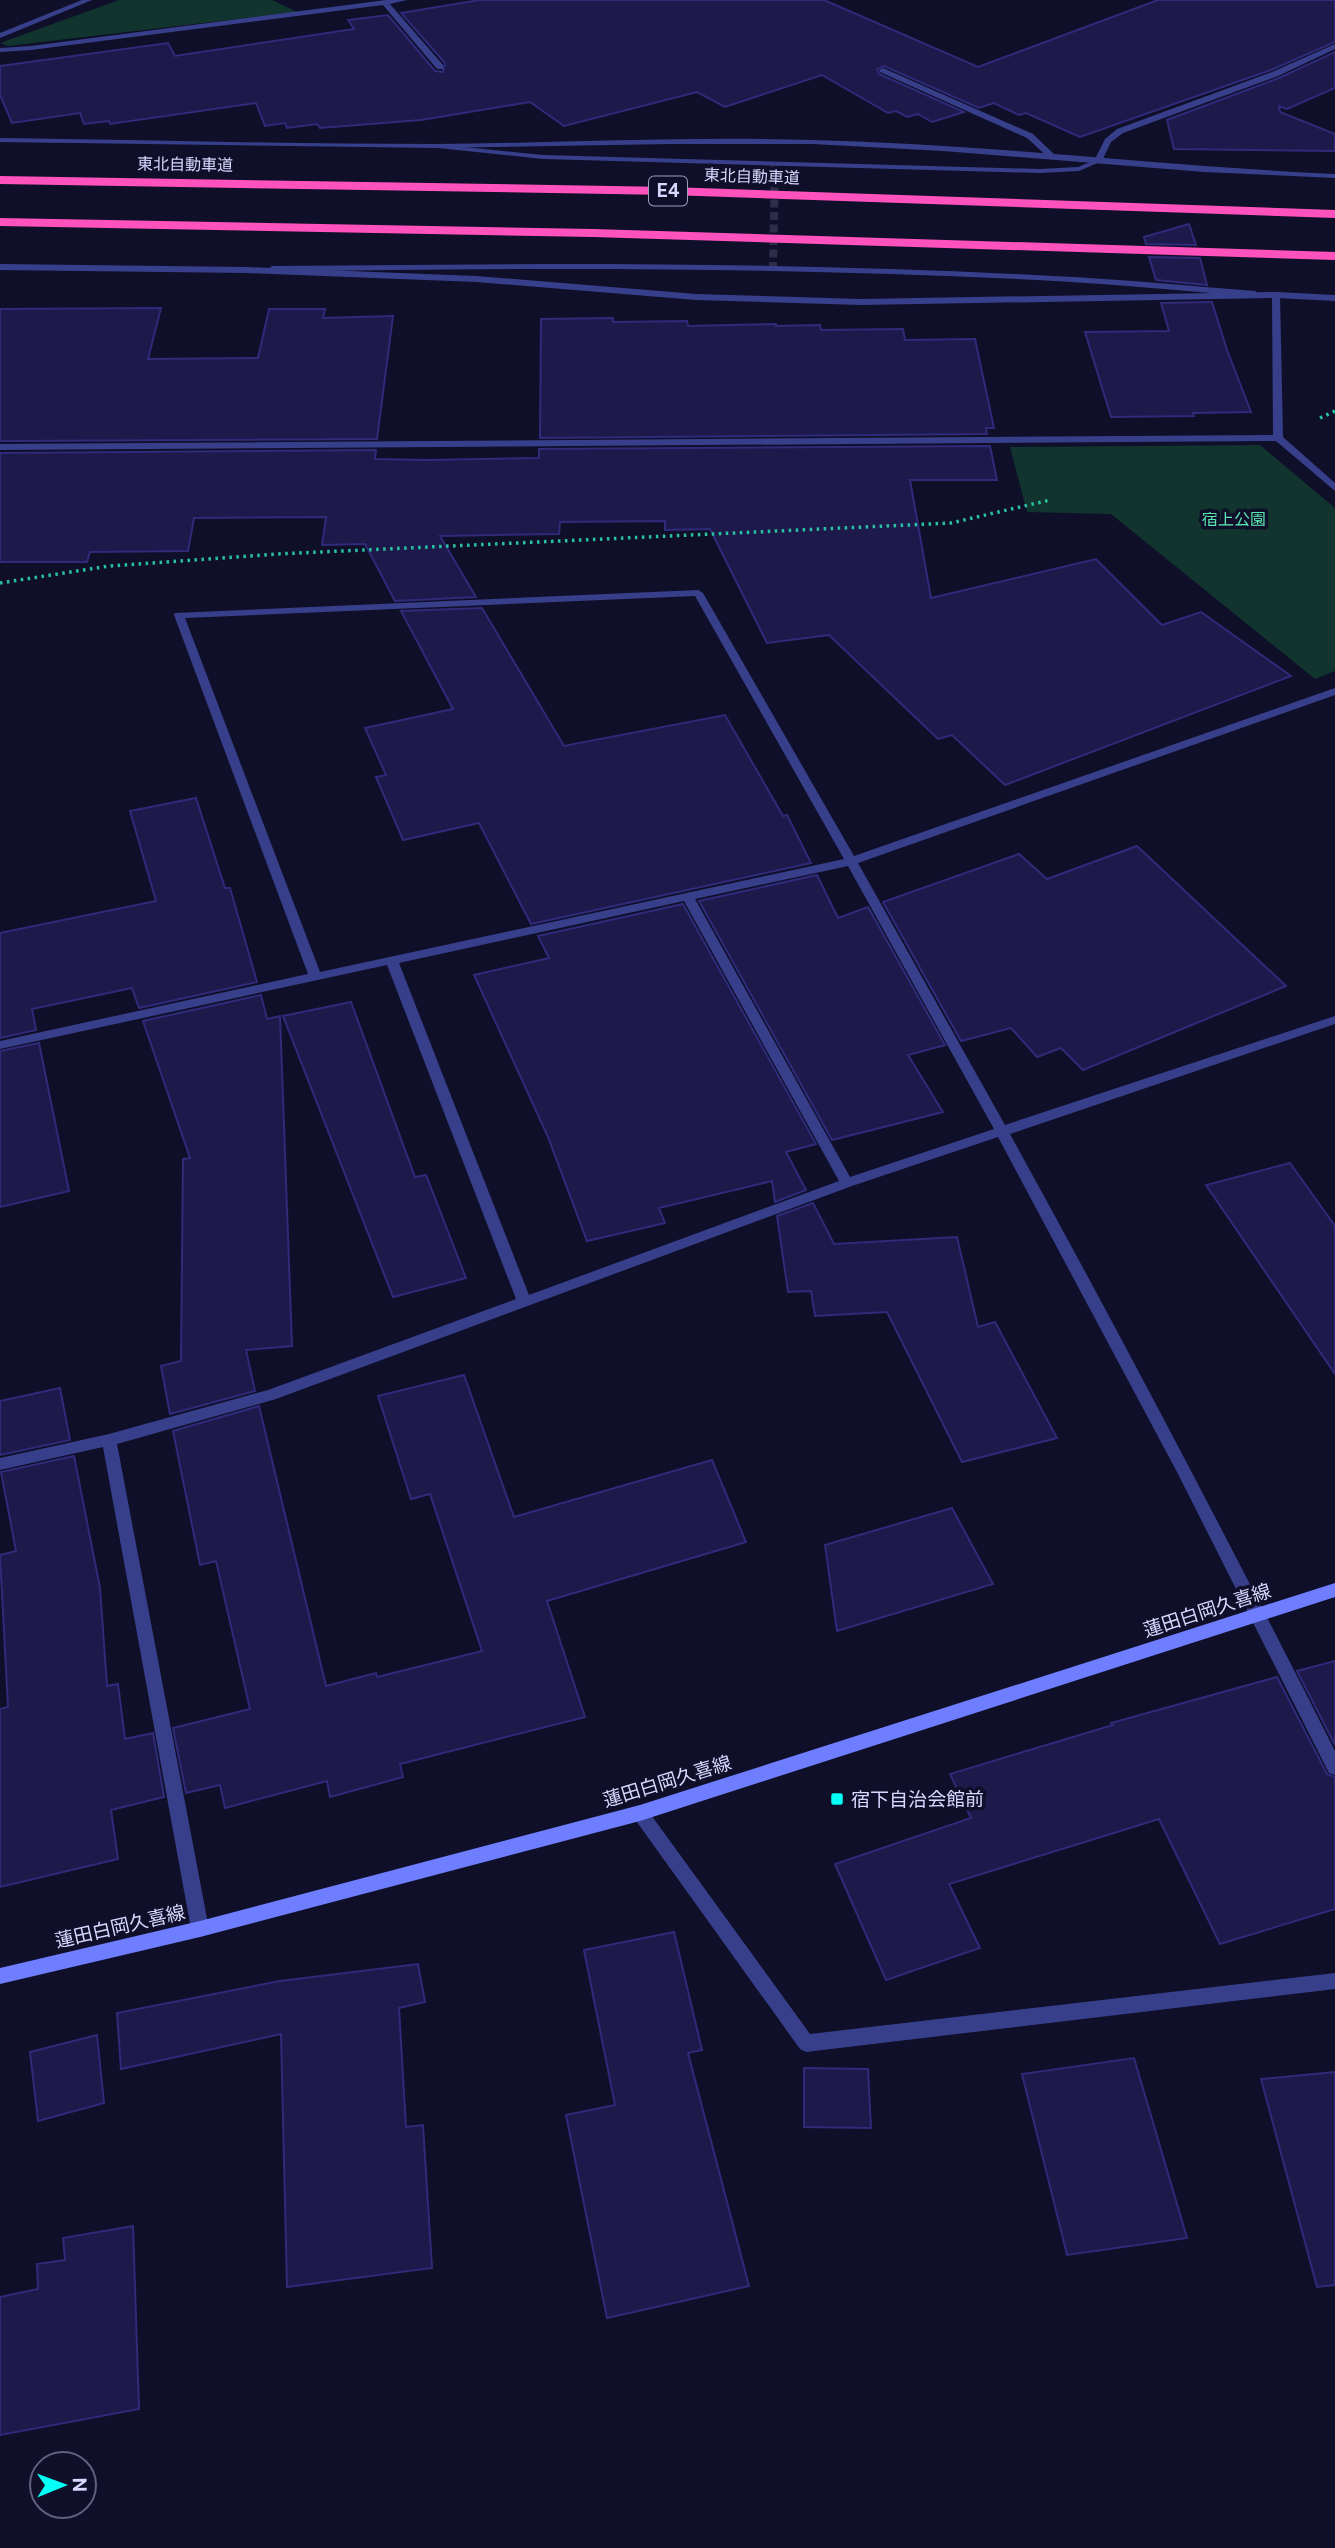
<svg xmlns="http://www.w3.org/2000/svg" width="1335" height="2548" viewBox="0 0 1335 2548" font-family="'Public Sans','Noto Sans JP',sans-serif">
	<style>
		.green { fill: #11342e }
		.building { fill: #1d194b; stroke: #2f2a79; stroke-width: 2 }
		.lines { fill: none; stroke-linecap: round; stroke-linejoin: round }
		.tertiary-tunnel { stroke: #2d2d49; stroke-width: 8; stroke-dasharray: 8 4.5; stroke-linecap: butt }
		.path { stroke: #29c1a3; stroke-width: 3.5; stroke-dasharray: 2.5 4.5; stroke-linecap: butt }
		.service { fill: #373f8b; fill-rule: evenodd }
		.minor { fill: #373f8b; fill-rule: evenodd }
		.tertiary { fill: #373f8b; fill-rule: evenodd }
		.secondary { fill: #6e7eff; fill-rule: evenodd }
		.motorway { fill: #ff52bd; fill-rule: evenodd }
		.poi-dot { fill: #03fff6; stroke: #0f0f29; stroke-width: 2.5 }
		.labels { text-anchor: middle; stroke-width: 7; stroke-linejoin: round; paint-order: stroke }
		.far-street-label { font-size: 16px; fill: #d7d8ff; stroke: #0f0f29 }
		.far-park-label { font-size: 16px; fill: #5be7b1; stroke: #0f0f29 }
		.shield { fill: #0f0f29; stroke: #9b9cbf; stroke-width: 2 }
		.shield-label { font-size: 18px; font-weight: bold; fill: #d7d8ff }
		.street-label { font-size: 19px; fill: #d7d8ff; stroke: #0f0f29 }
		.poi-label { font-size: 19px; fill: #d7d8ff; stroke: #0f0f29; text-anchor: start }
	</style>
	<rect width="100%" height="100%" fill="#0f0f29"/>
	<path class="green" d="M119,0H272L297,12L8,46L0,43Z
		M1260,445L1335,508V671L1315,679L1111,514L1027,512L1010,447Z"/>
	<path class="building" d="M480,0H824L978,67L1158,0H1335V42L1271,70L1080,137L1026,113L1019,115L994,103L979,108L884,66L877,69L879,74L964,112L932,122L918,114L907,117L896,111L888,113L822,75L725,107L697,92L564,126L530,102L421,120L320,128L317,124L287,128L285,123L265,126L256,103L110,124L109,121L84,124L80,113L12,123L0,95V66L168,43L175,56L354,29L348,20L388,15L435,71L443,72L445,63L401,13Z
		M1335,52V88L1287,109L1279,106L1280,112L1335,134V151L1174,149L1167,120L1279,78Z
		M1189,224L1196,245L1146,244L1144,237Z
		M1149,257L1200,258L1207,285L1156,280Z
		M1212,302L1227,350L1251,412L1193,413L1194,416L1111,417L1085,332L1169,331L1161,303Z
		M161,308L148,359L258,358L269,309H325L323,318L393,316L377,439L0,441V309Z
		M613,318V322L687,321L688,326L776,324V326L820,325L821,330L903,329L905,340L975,339L994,428H986L987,434L540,438L541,319Z
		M990,446L997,480H910L931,598L1096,559L1162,625L1201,612L1291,676L1005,785L952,735L938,739L829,635L767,643L710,529L665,530V521L560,522L559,534L440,536L476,597L395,601L365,544L322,545L326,517L194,518L188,551L90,552L87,562H0V453L376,450L375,459L426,460L539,458V449Z
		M482,608L564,746L725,715L783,816L787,815L811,863L531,924L479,823L403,840L376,777L386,775L365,728L453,709L401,611Z
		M196,798L225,888H230L257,982L139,1008L132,988L32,1009L36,1030L0,1038V933L156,901L130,811Z
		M1137,846L1286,986L1083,1070L1061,1048L1037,1057L1011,1028L961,1041L883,902L1019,854L1047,879Z
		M817,875L838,918L868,907L945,1045L908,1055L943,1112L832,1140L699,901Z
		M683,904L816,1144L786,1152L806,1190L775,1202L772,1181L659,1208L665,1223L587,1241L548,1137L474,975L549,958L538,936Z
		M261,995L267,1019L280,1016L292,1346L246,1350L255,1391L170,1414L161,1366L181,1361L183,1159L190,1158L143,1021Z
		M351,1002L415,1177L426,1175L466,1278L393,1297L283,1016Z
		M39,1043L69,1191L0,1207V1051Z
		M1290,1163L1335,1226V1374L1206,1185Z
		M813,1203L834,1244L957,1237L978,1327L995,1322L1057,1438L962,1462L887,1312L815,1316L811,1291L788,1292L777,1216Z
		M464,1375L514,1517L712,1460L746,1542L547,1601L585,1717L400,1764L403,1777L330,1797L327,1781L225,1808L220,1785L186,1793L173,1728L250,1709L216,1561L200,1565L173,1431L259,1406L326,1686L376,1673L377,1677L482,1651L430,1494L411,1499L378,1396Z
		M60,1388L70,1440L0,1455V1401Z
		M74,1456L100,1588L107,1686L118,1684L125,1739L153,1733L164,1797L111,1810L118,1859L0,1887V1709L8,1707L0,1555L16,1551L1,1472Z
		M952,1508L993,1584L837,1631L825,1545Z
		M1335,1661V1745L1297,1671Z
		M1277,1677L1327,1774L1335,1777V1909L1220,1944L1159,1819L949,1884L980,1948L886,1980L835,1864L971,1818L950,1774L1113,1725L1111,1723Z
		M674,1932L702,2050L688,2053L749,2286L607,2318L566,2115L615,2105L584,1950Z
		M418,1964L425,2002L399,2008L406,2127L423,2125L432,2268L287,2287L281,2034L121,2069L117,2013L280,1981Z
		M97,2035L104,2103L38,2121L30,2052Z
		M1134,2058L1187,2238L1067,2255L1022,2074Z
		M804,2068L868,2069L871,2128L804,2127Z
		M1335,2072V2285L1317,2287L1261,2079Z
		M133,2226L139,2409L0,2435V2297L38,2289L37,2264L65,2260L63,2238Z"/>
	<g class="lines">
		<path class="tertiary-tunnel" d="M773,270L775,164"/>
		<path class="path" d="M1320,418L1335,411
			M0,583L109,566L277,554L951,523L1050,500"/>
		<path class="service" d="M435,144L543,155L1040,169L1078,167L1098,159L1102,161L1079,171L1040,173L543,159L438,148L434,146Z
			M554,264C720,264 887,267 1053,276C1121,279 1188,286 1255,291L1259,294L1255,297C1188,291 1122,285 1055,281C794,267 533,267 272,272L268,269L272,266Z"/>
		<path class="minor" d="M82,0H92L0,38V33Z
			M386,0H407L390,4L443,65V69H437L383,5L31,50L0,52V48L31,46Z
			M1335,44V49L1278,76L1123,133L1111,142L1101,163L1094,161L1105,139L1117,129L1272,72Z
			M883,68L1033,134L1057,157L1050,159L1027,138L880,72L879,70Z
			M1276,292L1280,295L1283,437L1335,483V491L1276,441L0,450V444L1273,435L1272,295Z
			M698,590L703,593L854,856L1335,688V695L858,863L1005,1125L1335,1016V1024L1010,1134C1122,1337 1230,1543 1335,1751V1775L1329,1773L1177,1472L998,1137L852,1186L276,1399L117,1444L209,1929L206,1935L200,1937L194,1935L191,1929L103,1447L0,1470V1458L109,1434L268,1390L516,1299L387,965L0,1049V1041L308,974L174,615L175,613ZM695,596L844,859L320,972L185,618ZM848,866L994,1129L850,1177L695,899ZM684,901L839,1181L529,1295L399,963Z
			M640,1805L646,1808L810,2034L1335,1973V1989L806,2052L800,2049L634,1818L632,1813L634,1808Z"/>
		<path class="tertiary" d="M0,138C145,140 291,144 436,144C562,143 687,136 812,140C987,144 1161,166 1335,174V178L1204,172L943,151L812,144H671L436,148L0,142Z
			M0,264L246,267L476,276L696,294L861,299L1276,292L1335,295V301L1276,298L861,305L696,300L476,282L246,273L0,270Z"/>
		<path class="secondary" d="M1335,1583V1597L640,1821L200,1937L0,1984V1968L200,1921L640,1805Z"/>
		<path class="motorway" d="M0,176L670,187L1335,210V218L670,195L0,184Z
			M0,218L593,229L1335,252V260L593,237L0,226Z"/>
	</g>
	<rect class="poi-dot" x="830" y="1792" width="14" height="14" rx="3.5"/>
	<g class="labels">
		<g class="far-street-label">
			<text transform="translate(185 164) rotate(1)" y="6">東北自動車道</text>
			<text transform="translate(752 176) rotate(2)" y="6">東北自動車道</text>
		</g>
		<g class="far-park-label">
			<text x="1234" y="525">宿上公園</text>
		</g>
		<rect class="shield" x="649" y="176.5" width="38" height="29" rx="5"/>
		<g class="shield-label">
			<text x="668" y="197">E4</text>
		</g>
		<g class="street-label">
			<text transform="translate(1207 1610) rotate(-18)" y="7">蓮田白岡久喜線</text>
			<text transform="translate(667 1781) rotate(-17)" y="7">蓮田白岡久喜線</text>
			<text transform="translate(120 1926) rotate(-13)" y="7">蓮田白岡久喜線</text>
		</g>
		<g class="poi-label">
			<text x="851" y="1806">宿下自治会館前</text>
		</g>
	</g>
	<g transform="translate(63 2485) rotate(89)"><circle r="33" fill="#0f0f29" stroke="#5f5f7f" stroke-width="2"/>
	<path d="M0-5L12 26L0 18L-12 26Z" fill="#03fff6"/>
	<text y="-10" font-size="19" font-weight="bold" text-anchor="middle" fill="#d7d8ff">N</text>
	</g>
</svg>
